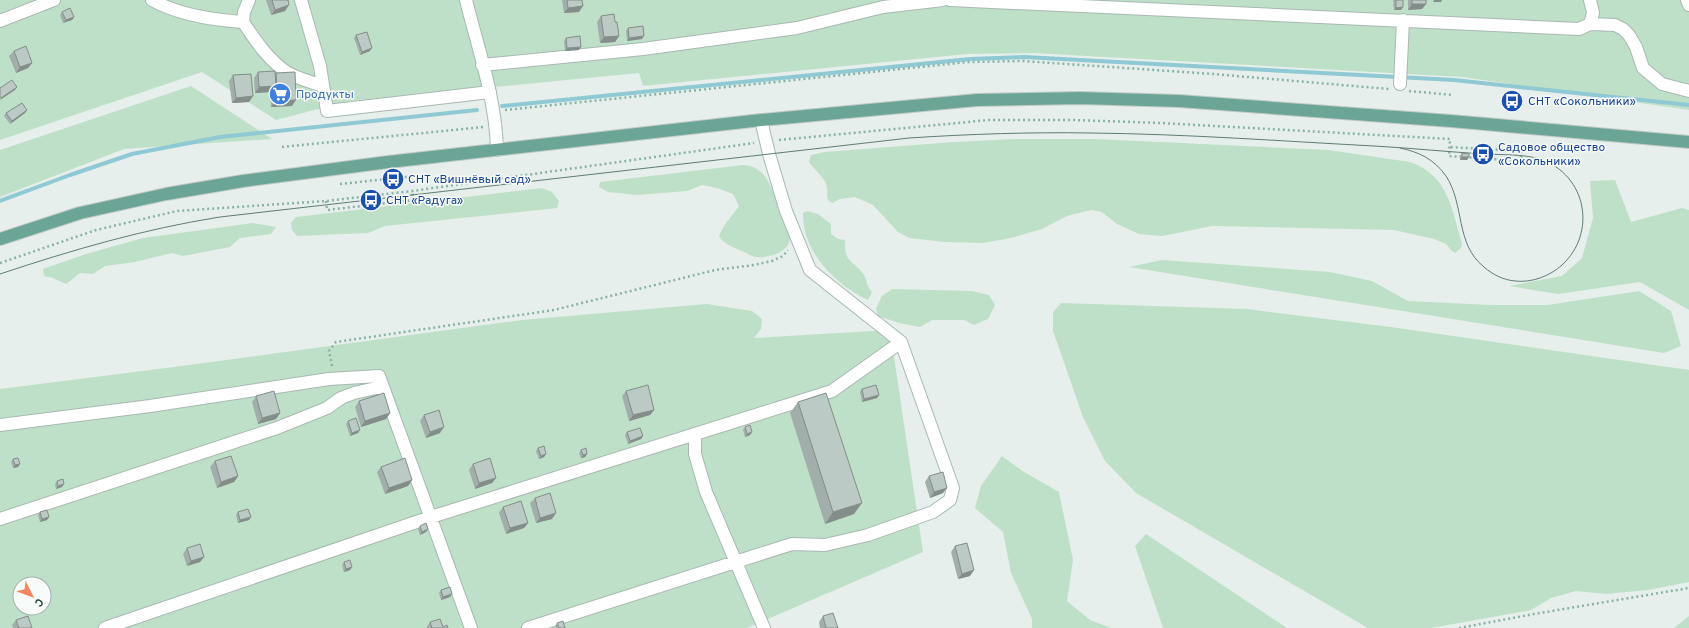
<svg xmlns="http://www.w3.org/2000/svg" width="1689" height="628" viewBox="0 0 1689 628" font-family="Overpass,sans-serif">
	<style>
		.green { fill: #bfe0c8; fill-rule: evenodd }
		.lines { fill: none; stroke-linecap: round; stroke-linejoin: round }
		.stream { stroke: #8ec9d4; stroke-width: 4 }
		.minor-casing { stroke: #a8b8b2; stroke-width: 14 }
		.major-casing { stroke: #c2cac8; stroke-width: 14 }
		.path { stroke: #86b3a5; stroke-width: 2.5; stroke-dasharray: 2 3; stroke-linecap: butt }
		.minor { stroke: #fff; stroke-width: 12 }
		.major { stroke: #6aa596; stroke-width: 12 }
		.tram { stroke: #5f7d75; stroke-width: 1 }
		.wall { fill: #a1aea9 }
		.shaded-wall { fill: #838d89 }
		.building { fill: #bbcac4; stroke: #838d89 }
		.labels { text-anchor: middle; stroke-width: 3; stroke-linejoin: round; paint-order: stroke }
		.shop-label { font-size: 12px; fill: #366cbe; stroke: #f7fbf9; text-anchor: start }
		.transit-label { font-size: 12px; fill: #164399; stroke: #f7fbf9; text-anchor: start }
	</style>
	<rect width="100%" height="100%" fill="#e6efeb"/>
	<path class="green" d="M0,0H1689V110L1462,77L1033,53L967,54L643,86L639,73L349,101L276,120L202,72L0,140Z
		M191,86L272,139L124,149L0,197V150Z
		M1014,139H1096L1329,150L1410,162C1449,176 1451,208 1462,243L1461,248L1455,253L1451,250L1446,244L1434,239L1394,230L1212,226L1162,236L1139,234L1117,224L1102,212L1091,210L1067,216L1042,229L1011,238L983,243L944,242L910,238L898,232L873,205L855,197L840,199L832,203L828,200C826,195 828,193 827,188C826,178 814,170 809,162L811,155L825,152L953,142Z
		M743,165C751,165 759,169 764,175C771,183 791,232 790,240C788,249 777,255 769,256C760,258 754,258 746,253C736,248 724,245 719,236C724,224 732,216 739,206L733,194L717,188L702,185L687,191L637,195L608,192L599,187L600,182Z
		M1615,180L1631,222L1682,208L1689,210V310L1640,282L1558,294L1509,286L1562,276L1582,258L1593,218L1590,181Z
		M542,188L552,192L559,201L557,208L385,226L368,233L297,236L292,230L291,223L296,217Z
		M807,211L818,214L831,224V234L838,239L845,240C844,264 853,259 864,275C868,282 866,286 872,292L868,300C835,285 802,251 803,213Z
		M253,223L276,227L271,234L240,238L230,247L183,256L172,253L135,262L105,266L93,274L80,273L66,284L53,278L44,276L43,269L86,254L143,238Z
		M1162,260L1330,272L1372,281L1408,301L1491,305H1548L1639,291L1671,311L1681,346L1664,353L1129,267Z
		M892,289L972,291L989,295L995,305L988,319L974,325L964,320H932L920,327L899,323L878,316L876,309L882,296Z
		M1061,303L1247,309L1391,327L1689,370V582L1648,590L1606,594L1576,591L1551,598L1531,610L1431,628H1368L1136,493L1105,461L1083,417L1053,331V312Z
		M707,304L752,311L762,319L761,329L754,338L890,330L923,552L747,628H0V389L174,367L522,320ZM20,584H44V608H20Z
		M1002,456L1024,472L1059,492L1073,560L1067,601L1090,620L1111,628H1032V619L1011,573L1003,532L975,508L981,486Z
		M1146,534L1287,628H1163L1135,546Z
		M1689,616V628H1674Z"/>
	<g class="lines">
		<path class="stream" d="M502,106L970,59L1024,57L1454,80L1689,105
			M0,201L70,175L132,154L220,137L477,110"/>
		<g class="minor-casing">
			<path id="minor" d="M152,0C179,15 212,20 243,22C255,40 269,61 288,73C299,79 312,82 323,86
				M301,0L320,66L327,111L490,92
				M466,0C478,49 496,99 497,150
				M950,0L1579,29L1590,24L1593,13L1590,0
				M1687,0L1689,5
				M0,21L54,0
				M243,22L244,12L249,0
				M1590,24L1615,25L1623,29L1629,35L1636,47L1643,68L1662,84L1689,91
				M482,65L643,49L797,28L883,7L943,0
				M1400,84L1403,20
				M0,425L150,406L329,379L379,376L471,628
				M695,435V454L706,492L764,628
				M0,519L277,428L327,408L341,398L354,393L376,388H383
				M105,628L431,517L832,391L901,342L810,270L786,211L769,154L761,120
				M528,628L792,544L825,545L868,535L933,512L950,500L953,488L901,342"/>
		</g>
		<g class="major-casing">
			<path id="major" d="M0,239L80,213L166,194L243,181L388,162L761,120L977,100L1080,98L1179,101L1451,121L1689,142"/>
		</g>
		<path class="path" d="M1409,91L1453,95
			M505,110L968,62L1023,61L1213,74L1389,89
			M779,140L989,120H1074L1161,123L1450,139L1449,156L1521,161V151L1449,147
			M282,147L483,127
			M340,184L415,176
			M326,201L327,210L413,200L412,191
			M0,263L96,230L177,211L326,201L412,191L754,143
			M332,366L329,351L336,342L554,310L715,270L754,265L772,261L783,256L788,250
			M1459,628L1534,614L1689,588"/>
		<use href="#minor" class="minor"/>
		<use href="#major" class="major"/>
		<path class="tram" d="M0,274C72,250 144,229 220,217L909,138C970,134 1031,132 1091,133C1186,134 1280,141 1374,146C1411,148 1448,152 1485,154C1503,155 1523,154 1540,159C1587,175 1597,233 1562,265C1550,276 1532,283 1515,281C1504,280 1493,275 1484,267C1455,244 1465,205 1446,176C1434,159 1419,152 1400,148"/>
	</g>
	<path class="wall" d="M266,0H288L285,11L271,15Z
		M562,0H582L579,12L564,13Z
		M1393,0H1403L1401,10H1394Z
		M1408,0H1426V4L1422,9L1408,10Z
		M62,12L74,17L72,20L63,23L60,15Z
		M601,16L615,22L619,36L615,42L600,43L597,22Z
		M628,28L642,39L627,41L626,31Z
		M356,35L370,51L360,55L354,38Z
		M566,38L579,50L565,51L564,41Z
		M14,51L32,63L28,68L16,73L9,56Z
		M258,72L275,74L276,73L292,106L271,107L270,93L271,92L255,93L254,78Z
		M233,75L253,96L249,102L232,103L229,81Z
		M27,110L25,113L10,124L4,116L6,113Z
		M1462,153L1469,157L1467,160H1460V156Z
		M862,389L879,395L877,398L862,402L860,392Z
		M626,391L654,410L650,415L629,421L622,396Z
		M256,396L280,413L276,419L258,424L252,402Z
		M359,401L390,413L386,419L361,427L355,407Z
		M798,402L854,514L825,524L790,413Z
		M424,415L440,433L426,438L420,421Z
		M348,421L358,433L350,436L346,424Z
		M745,427L752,432L750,435L745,437L743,430Z
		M627,432L643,436L641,439L628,444L625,435Z
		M538,448L546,454L544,457L539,459L536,451Z
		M581,450L587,454L585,457L581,458L579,453Z
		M13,459L18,467L13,468L11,462Z
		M215,461L238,476L234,482L217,488L210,467Z
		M473,464L496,478L492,483L475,489L469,470Z
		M381,467L412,480L408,486L385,494L377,472Z
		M929,476L943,493L930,498L925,482Z
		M57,481L62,487L56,489L55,484Z
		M535,498L552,519L536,523L530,503Z
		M503,507L528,523L524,528L506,534L499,513Z
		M40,512L49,517L47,520L40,522L38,515Z
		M238,512L251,517L249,520L238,523L236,515Z
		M420,526L428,529L426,532L420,535L418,529Z
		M955,546L970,576L958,579L951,552Z
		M187,548L204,557L200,562L187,566L183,554Z
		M344,562L352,567L350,570L344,572L342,565Z
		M441,590L452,594L450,597L441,600L439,593Z
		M823,616L838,628H820L819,622Z
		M16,620L32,628H13L12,625Z
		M430,622L443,627L448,628H426Z
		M557,623L565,628H556L555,626Z"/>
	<path class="shaded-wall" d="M1434,0H1442L1441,2H1433Z
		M1412,4H1426L1422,9L1408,10Z
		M289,5L285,11L271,15L275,10Z
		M583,6L579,12L564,13L568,8Z
		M1403,7L1401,10H1394L1396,8Z
		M74,17L72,20L63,23L66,20Z
		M619,36L615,42L600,43L604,37Z
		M644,36L642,39L627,41L629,38Z
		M581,47L579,50L565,51L567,48Z
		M372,48L370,51L360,55L362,52Z
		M32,63L28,68L16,73L20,67Z
		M276,86L271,92L255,93L259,87Z
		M17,87L15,90L0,100L1,98Z
		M253,96L249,102L232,103L236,98Z
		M296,100L292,106L271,107L275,101Z
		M27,110L25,113L10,124L12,121Z
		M1462,157H1469L1467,160H1460Z
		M879,395L877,398L862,402L864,399Z
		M654,410L650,415L629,421L633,415Z
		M280,413L276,419L258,424L262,418Z
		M390,413L386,419L361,427L365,421Z
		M444,427L440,433L426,438L430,432Z
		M360,430L358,433L350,436L352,433Z
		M752,432L750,435L745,437L747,434Z
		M643,436L641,439L628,444L630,441Z
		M546,454L544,457L539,459L541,456Z
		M587,454L585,457L581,458L583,455Z
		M20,464L18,467L13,468L15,465Z
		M238,476L234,482L217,488L221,482Z
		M496,478L492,483L475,489L479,483Z
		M412,480L408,486L385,494L389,488Z
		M64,484L62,487L56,489L58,486Z
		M947,488L943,493L930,498L934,492Z
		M862,503L854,514L825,524L833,512Z
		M556,513L552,519L536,523L540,518Z
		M49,517L47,520L40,522L42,519Z
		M251,517L249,520L238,523L240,520Z
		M528,523L524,528L506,534L510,528Z
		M428,529L426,532L420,535L422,532Z
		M204,557L200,562L187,566L191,561Z
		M352,567L350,570L344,572L346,569Z
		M974,570L970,576L958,579L962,574Z
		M452,594L450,597L441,600L443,597Z"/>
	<path class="building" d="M272,0H288L289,5L275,10Z
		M567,0H582L583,6L568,8Z
		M1396,0H1403V7L1396,8Z
		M1412,0H1426V4H1412Z
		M70,8L74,17L66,20L62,12Z
		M614,14L615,22H617L619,36L604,37L601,16Z
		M643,26L644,36L629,38L628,28Z
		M367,32L372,48L362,52L356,35Z
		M580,36L581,47L567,48L566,38Z
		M26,46L32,63L20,67L14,51Z
		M275,71L276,86L259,87L258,72Z
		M295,72L296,100L275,101L274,87H277L276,73Z
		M251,74L253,96L236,98L233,75Z
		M12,80L17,87L1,98L0,96V88Z
		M22,103L27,110L12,121L6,113Z
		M1462,153L1469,154V157H1462Z
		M648,385L654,410L633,415L626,391Z
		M876,385L879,395L864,399L862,389Z
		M274,391L280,413L262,418L256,396Z
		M384,393L390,413L365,421L359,401Z
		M826,393L862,503L833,512L798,402Z
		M439,410L444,427L430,432L424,415Z
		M356,418L360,430L352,433L348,421Z
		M750,425L752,432L747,434L745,427Z
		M640,428L643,436L630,441L627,432Z
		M544,446L546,454L541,456L538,448Z
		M586,448L587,454L583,455L581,450Z
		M231,456L238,476L221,482L215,461Z
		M18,458L20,464L15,465L13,459Z
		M405,458L412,480L389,488L381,467Z
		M490,458L496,478L479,483L473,464Z
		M943,472L947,488L934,492L929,476Z
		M63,479L64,484L58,486L57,481Z
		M550,493L556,513L540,518L535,498Z
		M521,501L528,523L510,528L503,507Z
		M248,509L251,517L240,520L238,512Z
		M47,510L49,517L42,519L40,512Z
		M426,523L428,529L422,532L420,526Z
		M967,543L974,570L962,574L955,546Z
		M200,544L204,557L191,561L187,548Z
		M350,560L352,567L346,569L344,562Z
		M450,587L452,594L443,597L441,590Z
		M833,613L838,628H826L823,616Z
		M28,616L32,628H19L16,620Z
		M440,619L443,627L447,625L448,628H432L430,622Z
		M563,621L565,628H559L557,623Z"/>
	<defs>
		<g id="supermarket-disc" transform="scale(1.15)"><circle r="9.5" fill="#3f7fe0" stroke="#f7fbf9"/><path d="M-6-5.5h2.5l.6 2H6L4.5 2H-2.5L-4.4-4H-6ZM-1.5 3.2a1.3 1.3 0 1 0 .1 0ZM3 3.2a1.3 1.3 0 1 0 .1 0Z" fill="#fff"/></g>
		<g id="bus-disc" transform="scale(1.15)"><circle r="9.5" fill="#1a4fb4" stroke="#f7fbf9"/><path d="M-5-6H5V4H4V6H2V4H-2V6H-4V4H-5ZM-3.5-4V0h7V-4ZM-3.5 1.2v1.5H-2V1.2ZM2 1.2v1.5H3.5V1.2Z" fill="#fff"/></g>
	</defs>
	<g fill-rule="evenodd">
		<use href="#supermarket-disc" x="280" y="94"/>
		<use href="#bus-disc" x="1512" y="101"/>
		<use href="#bus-disc" x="1483" y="154"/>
		<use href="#bus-disc" x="393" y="179"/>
		<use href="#bus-disc" x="371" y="200"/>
	</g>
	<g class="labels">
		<g class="shop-label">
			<text x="296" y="98">Продукты</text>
		</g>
		<g class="transit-label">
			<text x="1528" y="105">СНТ «Сокольники»</text>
			<text x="1498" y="151">Садовое общество<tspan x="1498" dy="14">«Сокольники»</tspan></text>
			<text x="408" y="183">СНТ «Вишнёвый сад»</text>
			<text x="386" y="204">СНТ «Радуга»</text>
		</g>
	</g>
	<g transform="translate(32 596) rotate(132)"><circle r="19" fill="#f7fbf9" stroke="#a3b1ad"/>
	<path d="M0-3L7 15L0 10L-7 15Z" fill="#f4845f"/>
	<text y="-6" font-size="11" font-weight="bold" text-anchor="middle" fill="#24423a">С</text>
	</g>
</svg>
